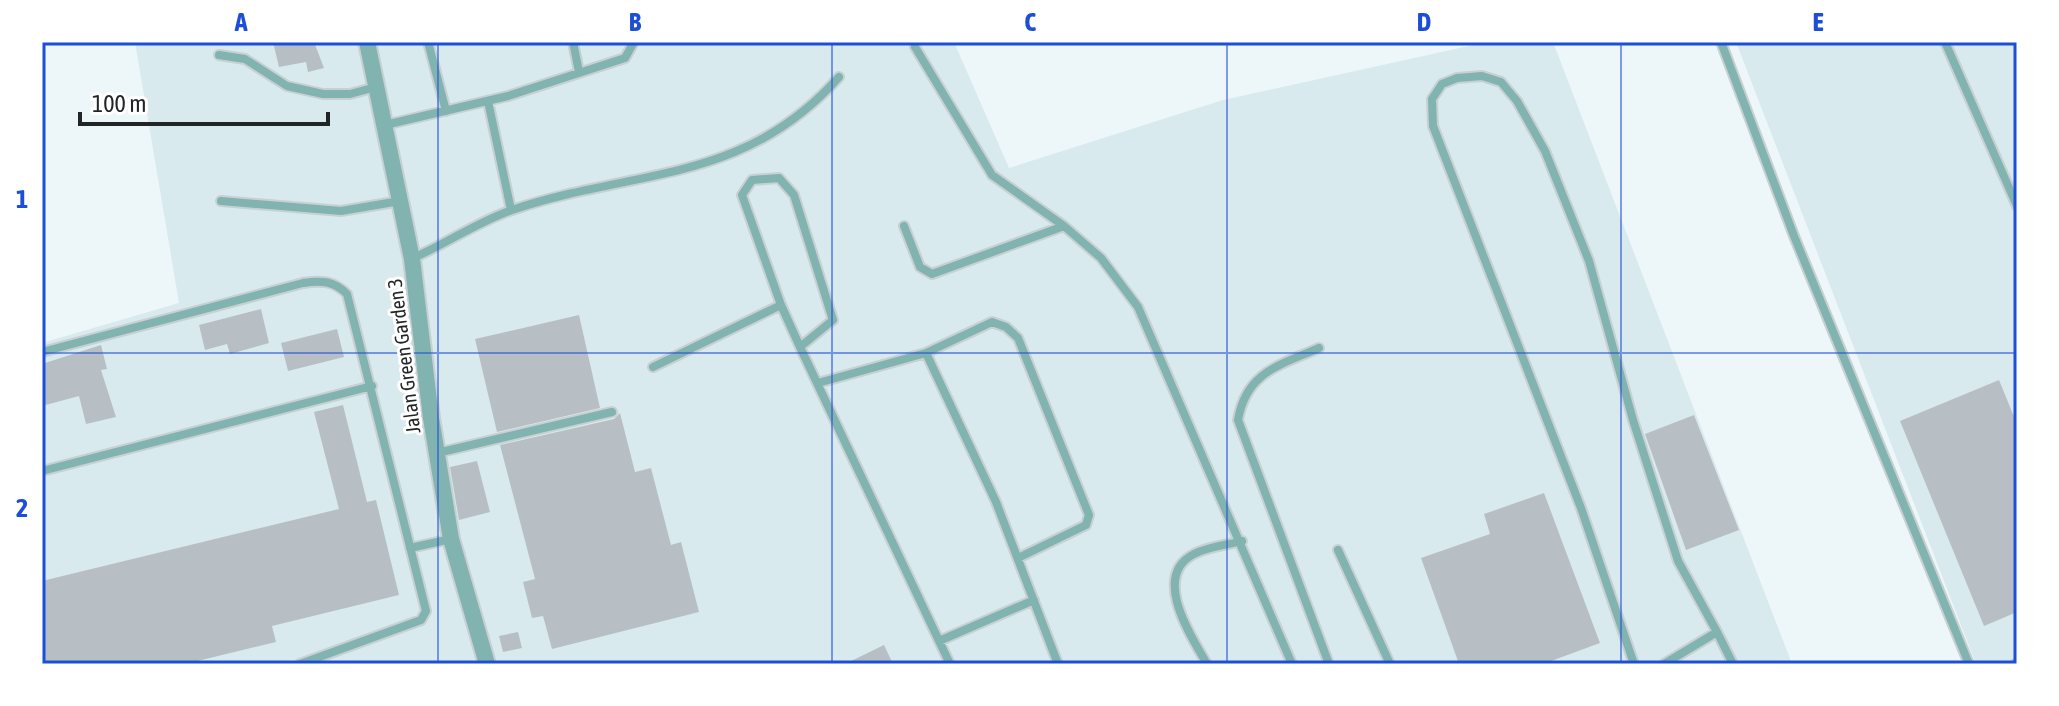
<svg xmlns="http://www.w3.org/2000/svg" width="2059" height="706" viewBox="0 0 2059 706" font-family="'Asap Condensed',sans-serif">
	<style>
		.built { fill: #d8eaee }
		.building { fill: #b8bfc4 }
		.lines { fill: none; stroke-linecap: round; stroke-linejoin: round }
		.lane-casing { stroke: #c8d0d2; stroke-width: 12 }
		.street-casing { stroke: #c8d0d2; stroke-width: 20 }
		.lane { stroke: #81b3b1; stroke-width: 8 }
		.street { stroke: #81b3b1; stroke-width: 16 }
		.grid { fill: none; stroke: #1d4ed8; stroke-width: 2; stroke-opacity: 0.55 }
		.labels { text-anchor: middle; stroke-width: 6; stroke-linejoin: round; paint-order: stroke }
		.street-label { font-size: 20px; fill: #222526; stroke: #fff }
		.neatline { fill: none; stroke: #1d4ed8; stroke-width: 3 }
		.grid-label { font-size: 26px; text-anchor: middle; font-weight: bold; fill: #1d4ed8 }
	</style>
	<rect width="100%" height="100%" fill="#edf6f8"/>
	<path class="built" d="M135,42H954L1009,168L1223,100L1487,42H1553L1792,664H42V343L179,303Z
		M1736,42H2017V664H1976Z"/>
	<path class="building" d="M273,42H314L324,68L308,72L306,62L279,67Z
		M261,309L269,343L230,354L227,344L205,350L199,325Z
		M579,315L600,408L497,432L475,339Z
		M337,329L344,357L288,371L281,343Z
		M101,345L107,369L101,370L116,417L86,424L79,396L42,406V364Z
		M1999,380L2017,424V612L1984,626L1900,421Z
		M343,405L367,502L376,500L399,595L272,626L276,642L185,664H42V581L339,509L314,412Z
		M620,413L635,472L651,468L671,545L681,542L699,612L552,649L543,616L532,618L523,582L535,579L500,445L614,419Z
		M1694,415L1739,530L1686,550L1645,434Z
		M477,461L490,512L459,520L450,467Z
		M1544,493L1600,643L1543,664H1459L1421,558L1490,534L1484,514Z
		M518,632L522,648L503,652L499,636Z
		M884,645L893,664H845Z"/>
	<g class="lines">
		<g class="lane-casing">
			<path id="lane" d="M428,42L446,111
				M573,42L579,72
				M1721,42L1794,236L1969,664
				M1945,42L2017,206
				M915,47L992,175L1064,226L1101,258L1138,307L1292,664
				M219,55L245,59L287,86L323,94H350L376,87
				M488,101L511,210
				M385,125L508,96L625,58L634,42
				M221,201L341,211L400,201
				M904,226L920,267L932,274L1064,226
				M413,258C446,244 477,222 512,210C635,168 743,185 839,77
				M800,347L833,320L794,195L779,178L752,180L742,195L781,305L800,347L950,664
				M1319,348C1280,365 1246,372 1238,420L1329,664
				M42,352L303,283C322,280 334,281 347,294L426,611L421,620L300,664
				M926,353L992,322L1006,327L1018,338L1089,515L1086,525L1018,558
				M653,367L781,305
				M818,383L926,353L996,502L1058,664
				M437,453L612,412
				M42,471L372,386
				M410,548L451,539
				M1338,550L1390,664
				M1717,632L1733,664
				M939,641L1034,600
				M1207,664C1191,636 1151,576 1194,554C1207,547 1227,545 1242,541
				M1634,664L1581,508L1433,126L1432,99L1442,84L1457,78L1482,76L1501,82L1517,101L1545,151L1589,261L1633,420L1678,561L1717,632L1664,664
				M2015,664L2017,663"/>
		</g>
		<g class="street-casing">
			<path id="street" d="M367,42L412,259L431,418L451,539L487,664"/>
		</g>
		<use href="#lane" class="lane"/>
		<use href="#street" class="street"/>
	</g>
	<path class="grid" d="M438,42V664M832,42V664M1227,42V664M1621,42V664M42,353H2017"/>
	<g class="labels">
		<g class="street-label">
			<text transform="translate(404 356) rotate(-97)" y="7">Jalan Green Garden 3</text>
		</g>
	</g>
	<rect width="2059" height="706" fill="none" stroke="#ffffff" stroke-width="88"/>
	<path d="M80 112v12h248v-12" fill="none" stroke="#222526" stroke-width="4"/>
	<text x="92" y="112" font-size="24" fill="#222526" stroke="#ffffff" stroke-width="6" paint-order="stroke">100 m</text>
	<rect x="44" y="44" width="1971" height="618" class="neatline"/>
	<g class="grid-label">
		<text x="241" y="31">A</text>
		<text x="635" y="31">B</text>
		<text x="1030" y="31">C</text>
		<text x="1424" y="31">D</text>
		<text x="1818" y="31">E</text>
		<text x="22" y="208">1</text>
		<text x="22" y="517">2</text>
	</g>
</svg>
